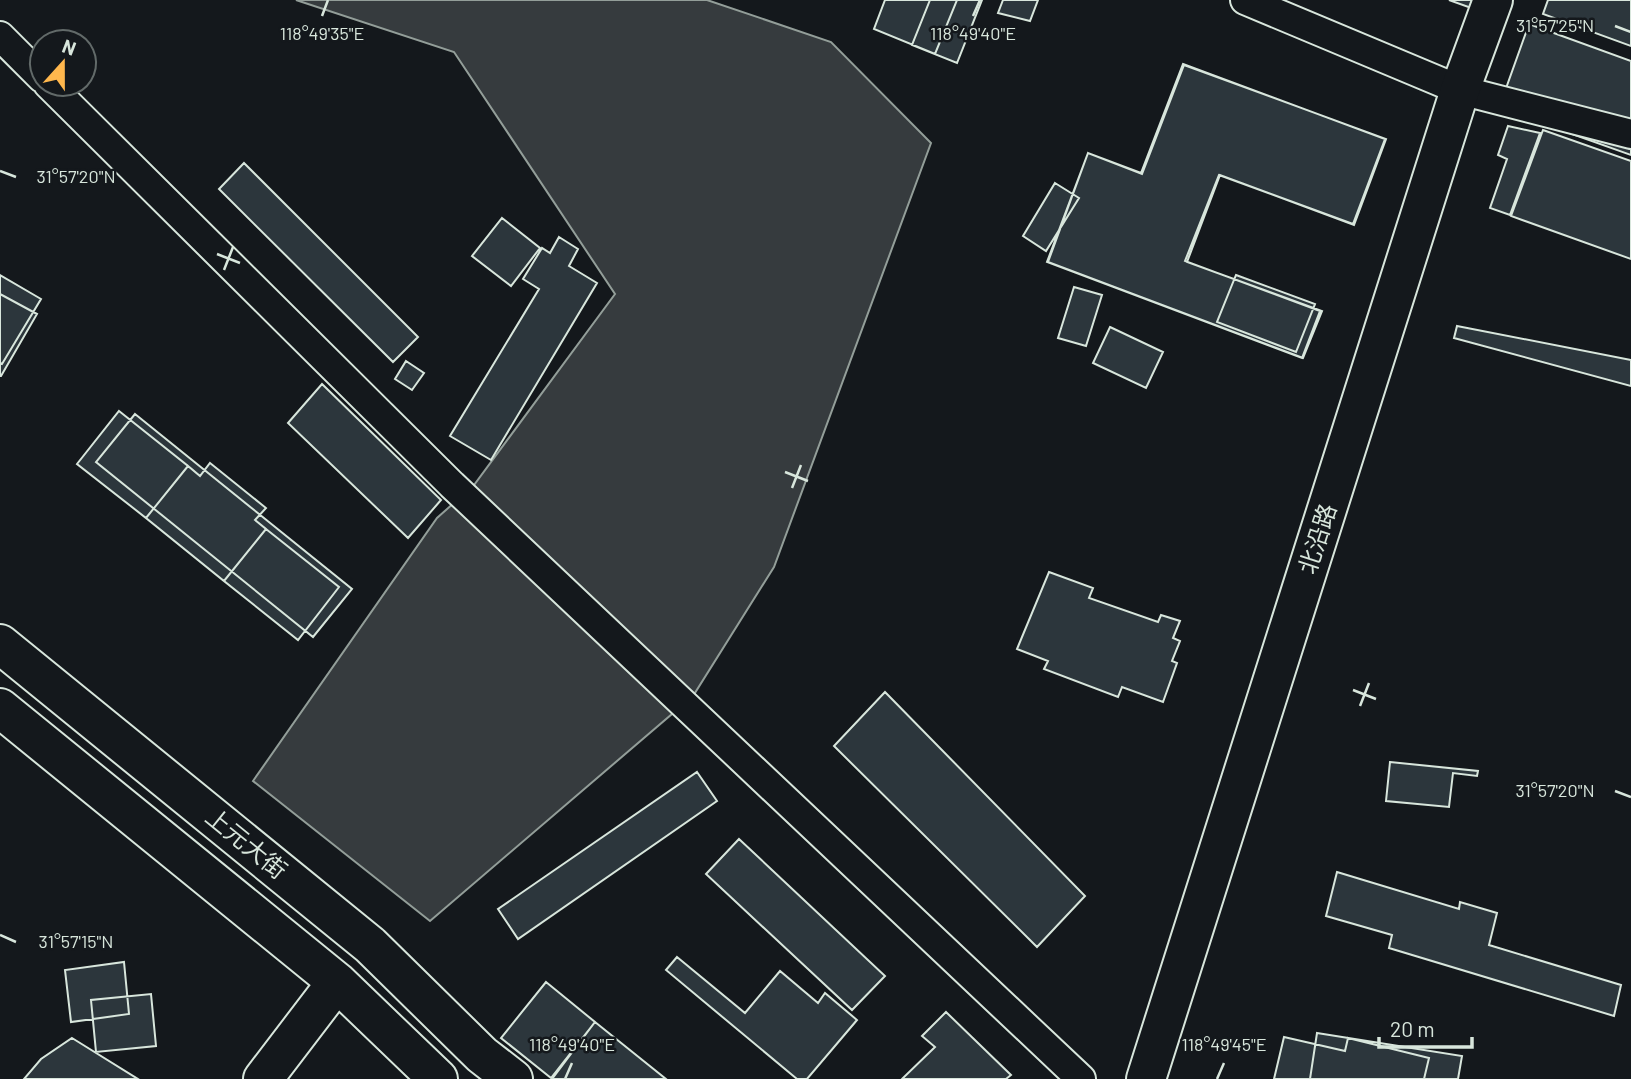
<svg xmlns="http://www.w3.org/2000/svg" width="1631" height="1079" viewBox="0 0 1631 1079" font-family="Barlow,'Noto Sans SC',sans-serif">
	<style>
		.water { fill: #363b3e; stroke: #939e99; stroke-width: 2 }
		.building { fill: #2c363c; stroke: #d8e6dc; stroke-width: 2 }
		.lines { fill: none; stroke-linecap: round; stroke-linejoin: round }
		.street-casing { stroke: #d8e6dc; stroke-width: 32 }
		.secondary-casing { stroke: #d8e6dc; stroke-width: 42 }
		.street { stroke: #14181c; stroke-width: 28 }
		.secondary { stroke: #14181c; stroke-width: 38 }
		.ticks { fill: none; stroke: #d8e6dc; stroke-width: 2.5 }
		.labels { text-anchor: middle; stroke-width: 5; stroke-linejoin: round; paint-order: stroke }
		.street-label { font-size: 24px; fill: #d8e6dc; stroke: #14181c }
		.ticks-label { font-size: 18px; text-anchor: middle; fill: #d8e6dc; stroke: #14181c; stroke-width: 5; stroke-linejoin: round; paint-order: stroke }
	</style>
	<rect width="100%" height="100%" fill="#14181c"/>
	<path class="water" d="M296,0H707L831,42L931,143L774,567L693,696L430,921L253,781L437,518L474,485L615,294L454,52Z"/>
	<path class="building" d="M885,0H957L935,54L874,29Z
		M930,0H982L957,63L912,45Z
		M1003,0H1038L1030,21L998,13Z
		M1449,0H1477L1474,9Z
		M1548,0H1631V46L1543,14Z
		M1529,24L1631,61V155L1499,108Z
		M1183,64L1385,139L1353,224L1219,175L1185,261L1320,311L1302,358L1047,262L1088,153L1141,173Z
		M1184,65L1386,139L1354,225L1220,175L1187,262L1322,311L1303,358L1048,262L1088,153L1142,174Z
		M1508,126L1540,133L1510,215L1490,208L1507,159L1498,155Z
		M1543,130L1631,161V259L1511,216Z
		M244,163L418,337L393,362L219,189Z
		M1055,183L1079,198L1046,251L1023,236Z
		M502,218L540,248L511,286L472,256Z
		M559,237L578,249L569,266L597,283L491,460L450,436L539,289L523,279L542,248L550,253Z
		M0,275L41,299L2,364L0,363Z
		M1236,275L1315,304L1296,352L1217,322Z
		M1074,287L1102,295L1086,346L1058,338Z
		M0,294L37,314L1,376H0Z
		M1457,326L1631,360V386L1454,338Z
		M1110,327L1163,352L1146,388L1093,363Z
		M406,361L424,373L412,390L395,379Z
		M322,384L441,500L408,538L288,423Z
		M119,411L188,466L146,518L77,464Z
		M135,414L352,589L313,637L96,462Z
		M210,463L266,508L255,520L266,529L224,581L146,518L188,466L200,476Z
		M266,529L339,587L298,640L224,581Z
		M1049,572L1093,588L1089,598L1158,622L1161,615L1180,621L1173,638L1180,641L1172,661L1177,663L1163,702L1122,687L1118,697L1044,669L1048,661L1017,649Z
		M885,692L1085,896L1037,947L834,746Z
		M1390,762L1478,771L1477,776L1453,773L1449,807L1386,801Z
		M697,772L717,801L518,939L498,909Z
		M739,839L885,976L852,1010L706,874Z
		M1337,872L1459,909L1460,902L1497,913L1489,945L1621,985L1614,1016L1389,948L1392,935L1326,916Z
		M677,957L745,1013L780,971L818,1003L825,993L857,1020L807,1079H797L666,970Z
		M124,962L129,1014L71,1022L65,970Z
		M546,982L595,1022L551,1078L501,1038Z
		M151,994L156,1046L96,1052L91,1000Z
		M946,1012L1011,1075L1006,1079H902L935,1047L922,1036Z
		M595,1022L666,1079H552Z
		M1317,1033L1462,1056L1458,1079H1310Z
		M1284,1037L1345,1051L1348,1038L1429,1058L1424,1079H1274Z
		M72,1038L138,1079H24L41,1059Z"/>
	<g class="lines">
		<g class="street-casing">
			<path id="street" d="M1245,0L1460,90L1631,134
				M0,36L42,78
				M48,84L452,485L1081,1079"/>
		</g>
		<g class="secondary-casing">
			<path id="secondary" d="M0,644L370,945L482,1055L513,1079
				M0,708L337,982L438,1079
				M263,1079L337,982
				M1146,1079L1460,90L1493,0"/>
		</g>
		<use href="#street" class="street"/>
		<use href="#secondary" class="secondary"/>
	</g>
	<path class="ticks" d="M322,16L328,0M973,16L980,0M1615,26L1631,32M0,171L16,177M217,254L240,263M224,270L233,247M785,472L808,481M792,488L801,465M1353,690L1376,699M1360,706L1369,683M1615,791L1631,797M0,935L16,942M565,1079L572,1063M1217,1079L1224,1063"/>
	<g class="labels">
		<g class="street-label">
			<text transform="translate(1318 539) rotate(-72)" y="8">北沿路</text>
			<text transform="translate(246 844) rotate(39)" y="8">上元大街</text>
		</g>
	</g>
	<g class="ticks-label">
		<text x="1555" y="32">31°57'25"N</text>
		<text x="322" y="40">118°49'35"E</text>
		<text x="973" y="40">118°49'40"E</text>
		<text x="76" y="183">31°57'20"N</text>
		<text x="1555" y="797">31°57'20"N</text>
		<text x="76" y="948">31°57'15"N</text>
		<text x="572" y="1051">118°49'40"E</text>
		<text x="1224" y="1051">118°49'45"E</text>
	</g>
	<g transform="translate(63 63) rotate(21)"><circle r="33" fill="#14181c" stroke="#626a69" stroke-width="2"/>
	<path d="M0-5L12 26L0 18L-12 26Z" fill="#ffb74d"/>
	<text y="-10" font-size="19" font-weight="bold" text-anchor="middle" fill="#d8e6dc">N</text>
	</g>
	<path d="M1379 1037v10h93v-10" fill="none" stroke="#d8e6dc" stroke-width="3.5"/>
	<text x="1390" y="1037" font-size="21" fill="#d8e6dc" stroke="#14181c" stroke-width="5" paint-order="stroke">20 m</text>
</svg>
